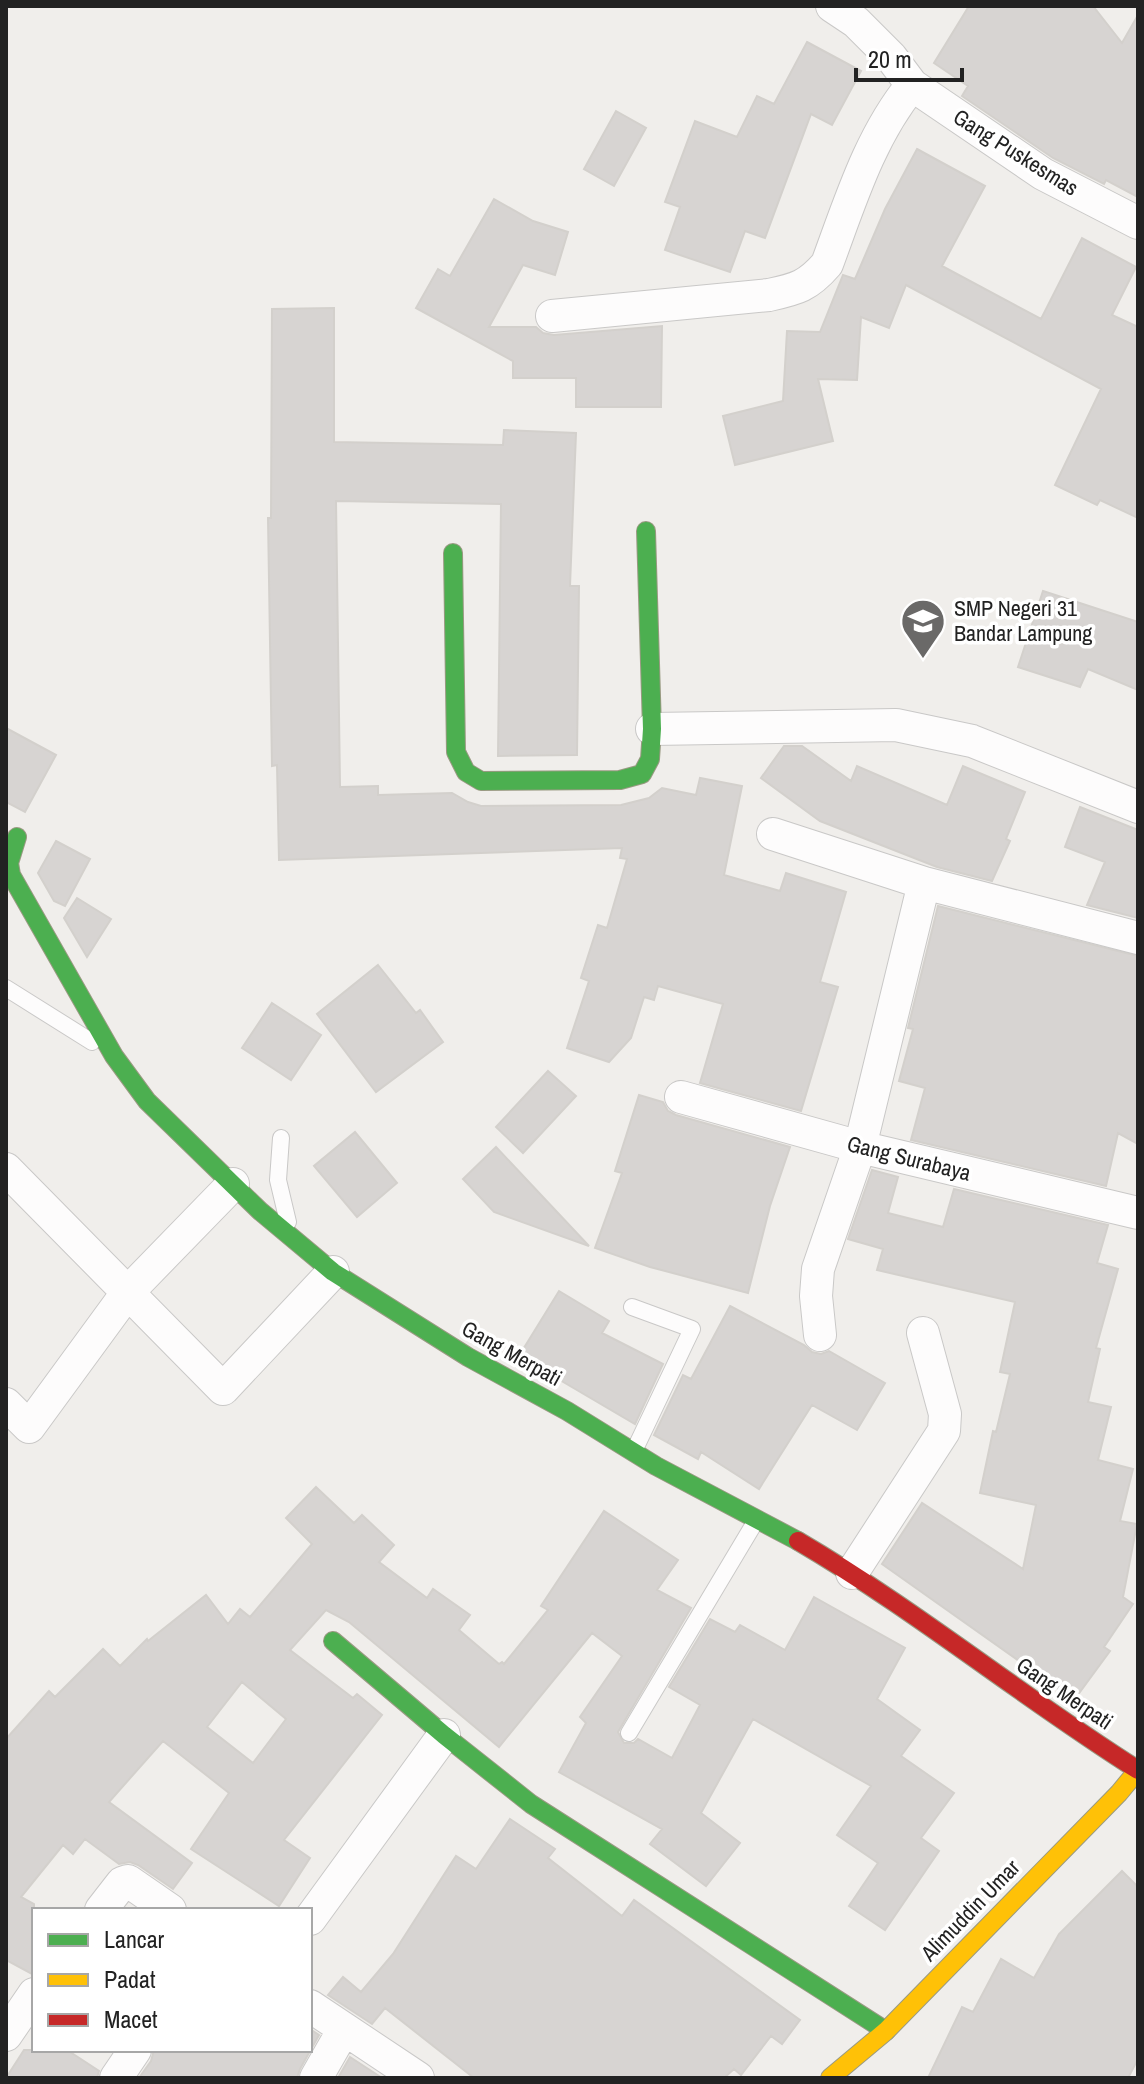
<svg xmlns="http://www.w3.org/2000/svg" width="1144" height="2084" viewBox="0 0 1144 2084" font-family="'Archivo Narrow',sans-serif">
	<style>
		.building { fill: #d7d4d2; stroke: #d3d0cc; stroke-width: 2; fill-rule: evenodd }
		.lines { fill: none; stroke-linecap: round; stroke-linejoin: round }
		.lane-casing { stroke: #c9c8c7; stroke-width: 18 }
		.street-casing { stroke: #c9c8c7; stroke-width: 34 }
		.fast-casing { stroke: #999a82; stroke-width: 20 }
		.slow-casing { stroke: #999a82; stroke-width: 20 }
		.jam-casing { stroke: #999a82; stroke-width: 20 }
		.lane { stroke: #fdfcfc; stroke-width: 16 }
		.street { stroke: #fdfcfc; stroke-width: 32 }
		.fast { stroke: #4caf50; stroke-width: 18 }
		.slow { stroke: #ffc107; stroke-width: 18 }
		.jam { stroke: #c62828; stroke-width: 18 }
		.labels { text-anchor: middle; stroke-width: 7; stroke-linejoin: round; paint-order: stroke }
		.street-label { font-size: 22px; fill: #222; stroke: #fff }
		.poi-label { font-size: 22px; fill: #222; stroke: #fff; text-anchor: start }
	</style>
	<rect width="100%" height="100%" fill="#f0eeeb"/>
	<path class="building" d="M969,6H1093L1122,43L1138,15V197L1106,180L1104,184L1053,158L962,96L968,86L934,63Z
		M807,42L861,71L832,125L811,114L765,238L745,231L730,272L665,250L680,207L665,202L695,121L737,137L757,96L774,104Z
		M616,111L646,128L614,186L584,169Z
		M917,149L985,186L942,266L1041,319L1082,238L1136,267L1112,315L1138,327V518L1100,500L1097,505L1055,485L1101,389L906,285L889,328L861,317L857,380L818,379L833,441L735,465L723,416L783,401L787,331L820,332L843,275L855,279L885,209Z
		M494,199L533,221L568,232L555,275L523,265L489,327H536L543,333L554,335L662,326L661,407H576V378H513V361L416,308L438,269L450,276Z
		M334,308V442L503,445L504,430L576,433L570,586H579L577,755L498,756L501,504L336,501L340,787L378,786V795L452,793L468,802L481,806L621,805L649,798L662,788L696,795L700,778L742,786L724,875L780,891L786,873L846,892L820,982L838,987L801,1111L700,1083L723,1004L658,986L654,1000L644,997L631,1038L609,1062L567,1048L589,981L581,978L598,925L607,928L627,859L620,858L622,848L279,860L277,765L272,766L268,518H271L272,309Z
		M1043,591L1138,622V690L1088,669L1080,687L1018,667Z
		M6,728L56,755L25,812L6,802Z
		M784,746H802L851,781L857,766L947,805L963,766L1025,792L1006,839L1010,841L992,881L937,867L820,821L761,778Z
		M1080,807L1138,830V918L1087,905L1105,862L1065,847Z
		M56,841L90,859L65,906L54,901L38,873Z
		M77,898L111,919L87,957L64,918Z
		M938,906L1138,956V1144L1118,1133L1106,1186L911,1140L925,1088L899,1081L913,1029L908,1028Z
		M378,965L416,1013L420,1010L443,1042L376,1092L317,1014Z
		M272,1003L321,1035L291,1080L242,1048Z
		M548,1071L576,1096L523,1153L496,1127Z
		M639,1095L663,1102L668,1111L676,1115L790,1147L770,1206L748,1293L650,1267L595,1248L622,1173L615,1171Z
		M355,1132L397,1183L357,1217L314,1166Z
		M496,1147L589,1246L494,1212L463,1179Z
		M872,1170L898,1177L888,1213L943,1227L954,1189L1108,1225L1097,1263L1118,1269L1096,1348L1100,1349L1088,1402L1111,1407L1098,1460L1133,1469L1120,1521L1137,1524L1123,1597L1133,1604L1104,1647L1110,1651L1074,1700L882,1564L922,1503L1023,1569L1036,1505L980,1493L993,1431L996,1432L1010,1374L1000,1372L1015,1302L877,1270L883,1249L848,1239Z
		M559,1291L609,1321L602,1333L663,1364L635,1424L519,1356Z
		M730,1306L804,1345L812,1352L821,1354L829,1351L885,1383L857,1430L812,1405L759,1489L701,1452L698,1459L654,1435L683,1375L691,1379Z
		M316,1487L354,1523L362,1515L394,1545L379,1562L427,1598L433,1589L470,1615L459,1630L499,1664L502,1662L504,1664L548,1610L541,1606L604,1511L678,1560L657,1590L691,1608L618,1732L624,1743H634L638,1739L672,1758L700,1705L669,1687L710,1619L735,1632L740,1625L785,1650L814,1597L905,1648L877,1699L920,1730L901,1756L954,1793L921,1838L939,1851L885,1930L849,1906L878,1863L837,1835L871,1786L753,1719L701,1813L740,1843L706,1886L650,1844L662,1829L559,1772L586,1723L580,1717L622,1656L592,1633L499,1747L349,1622L326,1610L290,1650L353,1698L357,1694L382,1715L284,1840L310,1858L279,1906L191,1849L229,1793L163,1741L109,1802L192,1863L173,1889L138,1865L130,1862L119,1864L85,1839L73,1854L63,1845L21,1897L34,1904V1975L6,1960V1739L49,1691L55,1697L103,1649L120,1666L147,1639L148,1641L206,1595L228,1624L240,1609L250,1617L312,1544L286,1518ZM242,1682L286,1719L253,1763L207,1727Z
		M510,1819L555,1849L548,1858L622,1916L634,1900L800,2020L782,2044L771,2036L741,2075L734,2069L724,2078H474L385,2008L372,2024L328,1995L343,1977L361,1992L393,1954L456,1856L476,1869Z
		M1122,1871L1138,1887V2059L1128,2078H928L962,2007L973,2012L1001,1959L1034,1978L1059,1934Z
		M310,2029L319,2035L300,2069L297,2078H139L151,2061L154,2050H310Z
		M24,2050H67L99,2071L97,2078H6Z
		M350,2057L382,2078H338Z"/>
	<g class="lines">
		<g class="lane-casing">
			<path id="lane" d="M6,988L92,1042
				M281,1138L278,1180L288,1222
				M632,1307L692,1329L634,1451
				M629,1733L757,1519"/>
		</g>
		<g class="street-casing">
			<path id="street" d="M832,6L856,22L891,57L912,85L1043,174L1138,223
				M552,316L769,295C797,289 808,286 827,264C850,202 870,136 912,85
				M652,729L896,725L972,741L1138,807
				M773,834L924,883L1138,938
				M681,1097L860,1147L1138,1213
				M6,1169L223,1389L333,1272
				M820,1335L816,1296L818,1269L860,1147L924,883
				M6,1404L29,1427L127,1293L233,1184
				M852,1573L944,1431L945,1414L923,1333
				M101,1910L122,1883L128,1881L170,1910
				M310,1919L444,1735
				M310,2006L418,2078
				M6,2035L34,1994
				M116,2078L135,2050
				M316,2078L344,2029"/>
		</g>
		<g class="fast-casing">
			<path id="fast" d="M453,553L456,752L466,772L481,781L620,780L642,774L650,759L652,729L646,531
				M17,837L9,863L11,875L114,1056L147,1101L260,1211L333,1272L468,1357L567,1411L656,1466L798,1541
				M333,1641L444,1735L531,1804L886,2031"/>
		</g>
		<g class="slow-casing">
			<path id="slow" d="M830,2078L886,2031L1119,1793L1138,1770"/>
		</g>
		<g class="jam-casing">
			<path id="jam" d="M798,1541C916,1610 1022,1697 1138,1770"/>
		</g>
		<use href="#lane" class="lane"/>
		<use href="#street" class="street"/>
		<use href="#fast" class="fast"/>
		<use href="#slow" class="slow"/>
		<use href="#jam" class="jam"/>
	</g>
	<defs>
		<g id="school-pin" transform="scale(2.3)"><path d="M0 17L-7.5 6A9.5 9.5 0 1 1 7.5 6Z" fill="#6a6968" stroke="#fff"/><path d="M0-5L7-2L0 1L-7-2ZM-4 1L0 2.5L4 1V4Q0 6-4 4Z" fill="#fff"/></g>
	</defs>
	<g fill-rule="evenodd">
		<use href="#school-pin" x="923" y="621"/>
	</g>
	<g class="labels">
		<g class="street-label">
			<text transform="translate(1016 152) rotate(32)" y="8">Gang Puskesmas</text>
			<text transform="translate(909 1158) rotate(14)" y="8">Gang Surabaya</text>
			<text transform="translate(512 1353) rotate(29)" y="8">Gang Merpati</text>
			<text transform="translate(1065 1693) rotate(34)" y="8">Gang Merpati</text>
			<text transform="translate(970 1910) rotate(-46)" y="8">Alimuddin Umar</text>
		</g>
		<g class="poi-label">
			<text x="954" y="616">SMP Negeri 31<tspan x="954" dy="25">Bandar Lampung</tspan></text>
		</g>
	</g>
	<rect width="1144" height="2084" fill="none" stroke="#222222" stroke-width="16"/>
	<rect x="32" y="1908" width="280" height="144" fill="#ffffff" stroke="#a7a7a7" stroke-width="2"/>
	<rect x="48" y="1934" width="40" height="12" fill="#4caf50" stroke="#a7a7a7" stroke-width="2"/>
	<text x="104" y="1948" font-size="24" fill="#222222">Lancar</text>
	<rect x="48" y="1974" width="40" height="12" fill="#ffc107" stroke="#a7a7a7" stroke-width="2"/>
	<text x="104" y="1988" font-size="24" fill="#222222">Padat</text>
	<rect x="48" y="2014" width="40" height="12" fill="#c62828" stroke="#a7a7a7" stroke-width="2"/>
	<text x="104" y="2028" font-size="24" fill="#222222">Macet</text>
	<path d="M856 68v12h106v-12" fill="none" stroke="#222222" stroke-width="4"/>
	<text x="868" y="68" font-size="24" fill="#222222" stroke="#ffffff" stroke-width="6" paint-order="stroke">20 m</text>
</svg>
